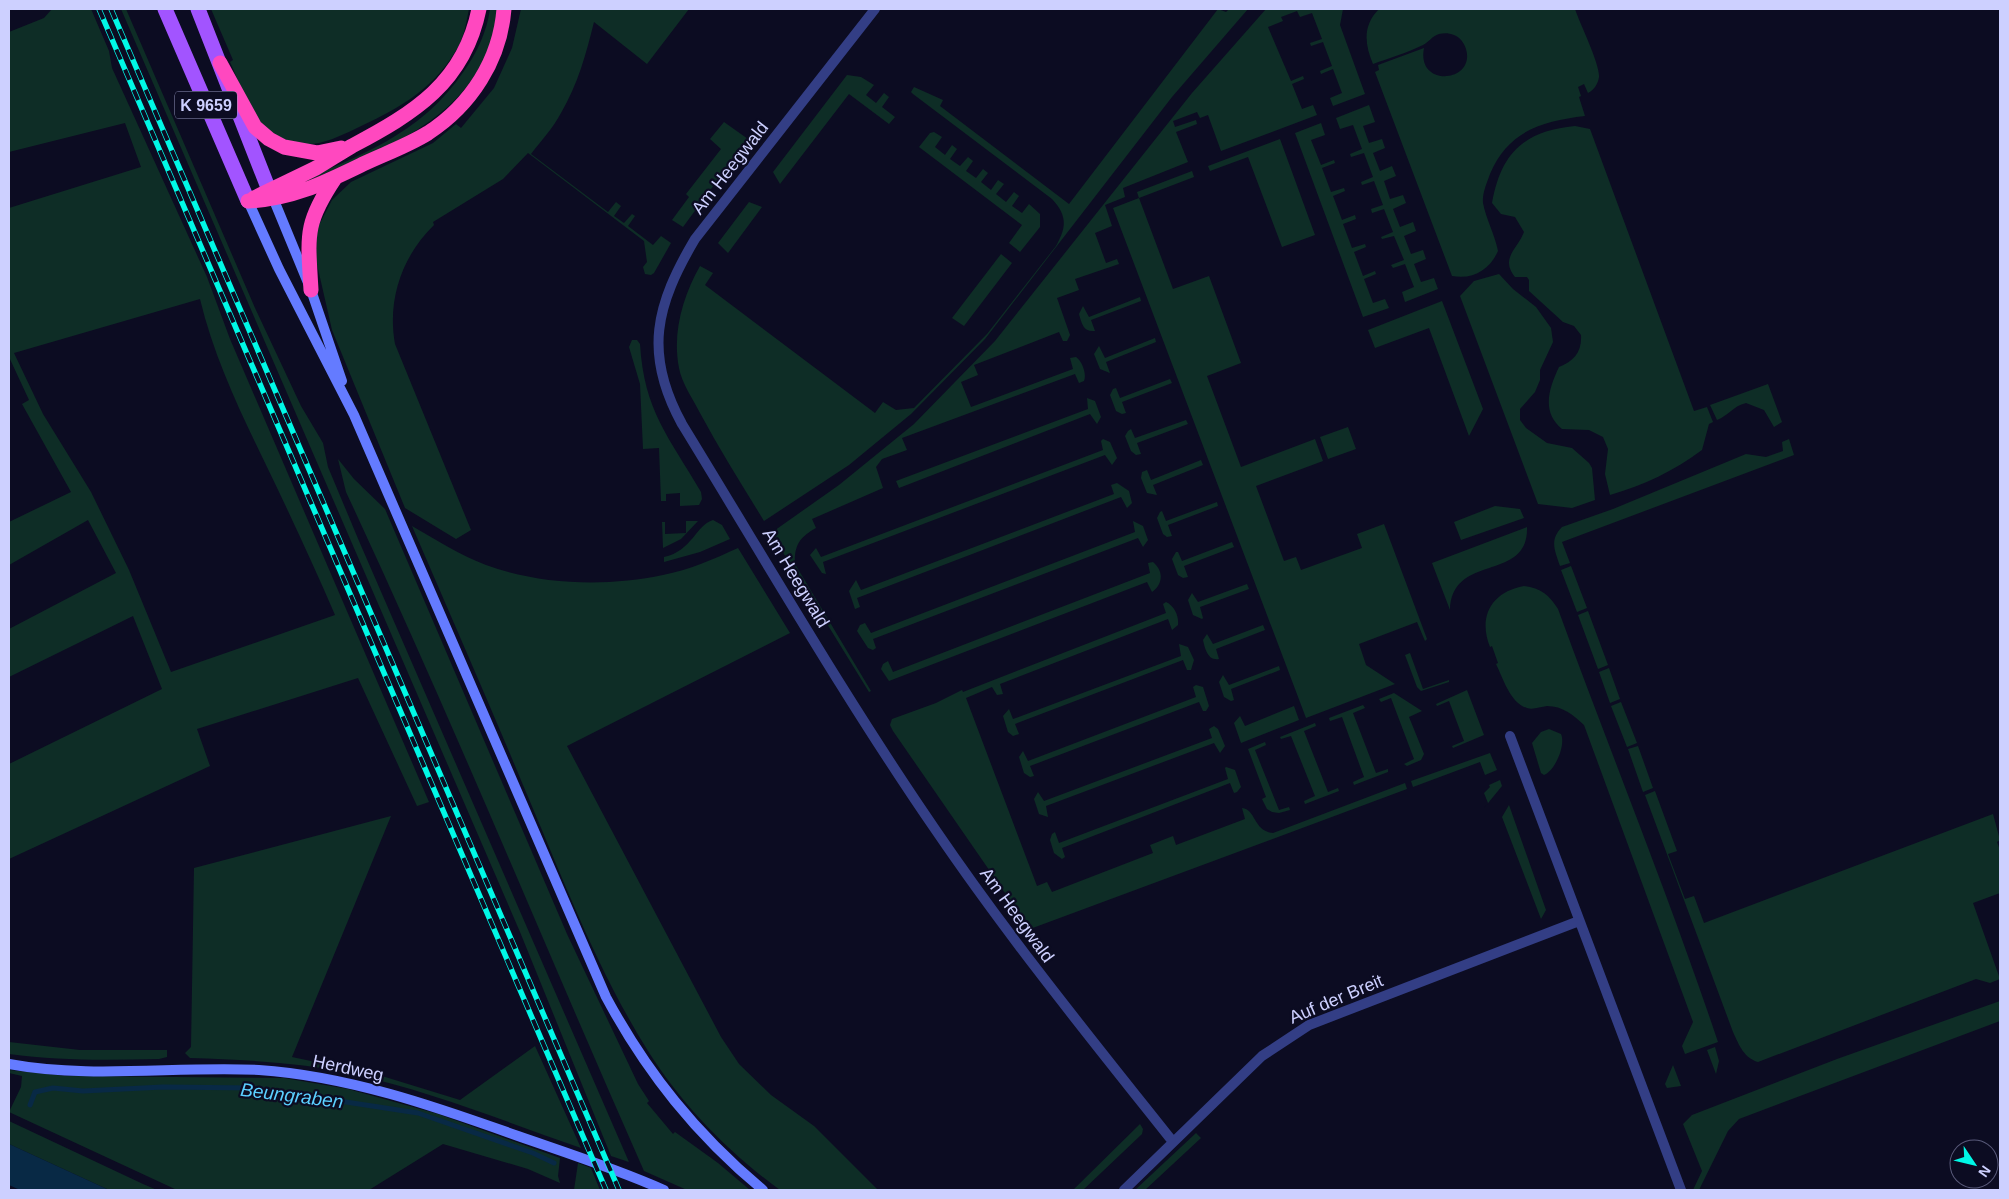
<svg xmlns="http://www.w3.org/2000/svg" width="2009" height="1199" viewBox="0 0 2009 1199" font-family="Helvetica,sans-serif">
	<style>
		.green { fill: #0e2d26; fill-rule: evenodd }
		.water { fill: #082945 }
		.lines { fill: none; stroke-linecap: round; stroke-linejoin: round }
		.stream { stroke: #082945; stroke-width: 5 }
		.street { stroke: #333e85; stroke-width: 10 }
		.secondary { stroke: #647bff; stroke-width: 10 }
		.primary { stroke: #a254ff; stroke-width: 15 }
		.highway { stroke: #ff48bf; stroke-width: 15 }
		.rail-casing { stroke: #00f8e6; stroke-width: 5.5 }
		.rail { stroke: #0c0c22; stroke-width: 4; stroke-dasharray: 11; stroke-linecap: butt }
		.labels { text-anchor: middle; stroke-width: 4.5; stroke-linejoin: round; paint-order: stroke }
		.shield { fill: #0c0c22; stroke: #9395bd; stroke-width: 1 }
		.shield-label { font-size: 16px; font-weight: bold; fill: #cdd0ff }
		.street-label { font-size: 18px; fill: #cdd0ff; stroke: #0c0c22 }
		.water-label { font-size: 19px; font-style: italic; fill: #5bcfff; stroke: #0c0c22 }
	</style>
	<rect width="100%" height="100%" fill="#0c0c22"/>
	<path class="green" d="M52,9H91L109,51L112,68L207,277L230,339L429,802L417,806L358,678L197,729L210,766L9,859V764L162,689L133,616L9,677V629L116,573L88,520L9,565V522L71,492L22,404L29,400L9,357V208L141,167L125,123L9,152V32L44,18ZM200,299C218,374 256,442 288,511C304,545 320,580 335,615L171,672L129,570L91,492L43,414L14,353Z
		M121,9H126L255,308L301,406L323,443L328,467L359,541L629,1162L611,1156L520,932Z
		M211,9H469C466,24 464,38 455,52C432,91 394,111 355,129C340,136 324,144 308,144C298,144 284,140 275,135C251,120 241,86 230,62L233,60Z
		M490,9H498C495,23 493,40 487,53C452,131 368,154 296,186H289C358,156 420,136 464,71C477,53 487,31 490,9Z
		M521,9H689L647,64L594,22C586,54 578,84 561,113C553,128 541,141 531,154L608,212L616,202L621,206L614,216L624,223L632,214L635,216L628,226L653,245L661,236L671,243L654,273L651,275L645,274L643,267L647,262L644,241L528,153L503,179L433,222L434,225C402,256 387,300 395,344L471,530L456,539L405,508L332,330L316,260L317,229L332,200L351,182L433,143L456,124L461,128L494,88L512,48Z
		M1218,9L1226,12L1229,9H1248L1172,97L985,339L911,414L849,465L764,521C742,485 720,450 700,413C693,399 682,384 679,368C672,333 683,296 700,266L713,273L705,285L875,413L883,402L896,410L914,408L987,334L1056,246C1067,227 1067,215 1052,199L913,94L911,92L914,87L943,100L940,106L1069,204Z
		M1266,9H1343L1340,25L1365,94L1333,106L1330,98L1342,93L1333,69L1321,74L1320,71L1332,66L1323,42L1311,46L1310,43L1322,39L1312,13L1300,17L1297,11L1281,17L1283,21L1268,27L1291,81L1303,76L1304,79L1292,84L1302,109L1313,105L1317,115L1221,151L1208,115L1200,118L1197,112L1173,121L1175,127L1196,120L1197,124L1176,132L1188,162L1123,188L1125,197L1105,205L1112,226L1095,233L1106,263L1117,259L1119,264L1075,279L1079,290L1057,298L1070,335L1067,341H1063L1059,332L974,365L978,375L961,382L971,407L1073,369L1070,358L1076,357C1082,361 1087,374 1084,381L1079,383L1075,374L902,438L907,450L882,459L876,467L883,488L812,519L816,528C800,537 794,545 795,564L871,691L869,692L771,533L839,485L914,424L995,341L1192,93Z
		M1379,9H1575C1580,24 1600,64 1599,77C1598,84 1594,90 1588,93L1584,84L1578,87L1581,96L1579,97L1585,116C1542,121 1508,131 1490,174C1487,183 1482,193 1483,203C1486,219 1495,235 1498,251C1490,269 1474,280 1452,276L1375,72L1379,70L1378,65L1424,48C1416,88 1476,83 1466,49C1464,43 1460,37 1454,35C1449,33 1444,33 1439,34C1432,36 1429,42 1423,45C1407,53 1389,58 1373,64C1365,45 1362,26 1379,9Z
		M847,75L861,77L874,85L866,95L876,103L884,93L889,97L882,107L895,117L889,124L849,94L780,184L773,172Z
		M1369,105L1375,122L1363,126L1369,143L1382,139L1385,148L1373,153L1380,171L1392,166L1396,176L1384,181L1390,199L1403,195L1406,203L1393,209L1400,227L1413,222L1416,231L1404,236L1411,254L1423,250L1426,259L1414,264L1421,282L1434,278L1438,289L1405,302L1402,292L1414,287L1405,264L1393,268L1391,265L1404,260L1394,236L1382,239L1381,237L1393,232L1384,209L1372,213L1371,209L1383,205L1374,181L1362,185L1361,182L1373,177L1364,153L1351,157L1350,154L1362,149L1353,125L1340,129L1336,118Z
		M724,122L748,139L683,227L672,220L689,197L686,194L721,149L710,139Z
		M1321,123L1325,135L1311,140L1321,165L1334,160L1335,163L1322,168L1331,192L1344,188L1345,191L1333,196L1342,220L1355,215L1356,219L1343,224L1352,248L1365,244L1366,247L1354,252L1363,276L1375,271L1376,274L1364,279L1373,303L1385,299L1389,308L1363,317L1295,133Z
		M1575,126L1590,129L1694,411L1707,407L1713,422L1709,424L1702,450C1674,471 1644,485 1610,495L1605,474L1608,449L1603,437L1589,430L1562,429C1541,412 1549,388 1559,367C1574,361 1582,352 1581,335L1574,326L1563,322L1529,291V280L1527,277H1515C1500,258 1517,250 1524,232L1515,217L1501,214L1492,203C1501,153 1524,131 1575,126Z
		M934,132L942,137L935,147L945,155L952,145L957,149L950,159L960,166L968,157L973,161L966,171L976,178L983,169L988,173L981,182L991,190L998,180L1004,184L996,194L1006,202L1014,192L1019,196L1012,206L1022,213L1029,204L1040,214V227L1020,252L1009,243L1022,225L919,147L930,133Z
		M1280,139L1315,235L1282,247L1248,157L1210,171L1208,166Z
		M1192,171L1194,177L1139,198L1173,289L1209,276L1241,363L1207,376L1241,467L1315,439L1323,461L1256,486L1284,561L1296,557L1301,570L1362,548L1357,534L1384,524L1427,639L1425,641L1417,622L1359,644L1366,665L1395,684L1306,718L1113,208L1139,198L1137,192Z
		M749,202L762,207L728,253L718,243Z
		M1001,254L1012,263L964,326L952,318Z
		M1499,274L1513,289L1536,307L1551,328L1553,342L1540,370V380L1535,392L1520,409V420L1526,428L1547,443L1572,448L1589,463L1592,468L1595,500L1572,508L1538,504L1460,296L1474,281Z
		M1140,297L1141,301L1091,320L1095,331C1083,332 1082,324 1079,314L1083,306L1089,317Z
		M1442,301L1483,409L1469,436L1429,328L1375,348L1368,330Z
		M1155,338L1156,342L1106,362L1110,373L1100,369L1094,354L1099,346L1105,358Z
		M632,340H637L640,344C644,411 669,437 701,492L702,499L699,505L680,506V493L666,494V501H661L659,448L643,449L640,384L629,347Z
		M1170,379L1172,383L1122,402L1126,413L1122,414L1116,411L1110,395L1113,389L1116,388L1120,398Z
		M1768,384L1782,422L1774,427L1764,410L1746,403C1733,406 1728,416 1717,420L1710,405Z
		M1087,398L1095,401L1101,417L1097,424L1090,414L899,488L896,481L1088,409Z
		M1186,420L1188,424L1137,443L1141,454L1136,455L1131,451L1125,436L1128,431L1131,429L1135,438Z
		M1348,427L1356,449L1328,459L1320,437Z
		M1103,439L1110,442L1117,458L1112,465L1105,455L823,562L826,574L822,573L810,555L816,548L821,557L1103,450L1101,441Z
		M1789,439L1794,455L1562,542L1570,563L1560,566C1555,551 1549,540 1562,527L1613,509L1746,454L1766,457L1783,451L1782,442Z
		M338,459L354,479L385,509L567,934L638,1084L649,1101L647,1103L673,1134L675,1132L718,1163L750,1190H687L644,1171C544,945 451,716 346,492Z
		M1201,460L1203,465L1153,485L1157,495L1147,493L1141,478L1142,472L1147,470L1151,480Z
		M1117,483L1129,491L1132,503L1127,508L1121,497L857,598L860,607L855,609L849,591L856,580L861,590L1114,494L1111,485Z
		M1217,502L1218,506L1168,525L1172,536L1167,537L1163,534L1157,518L1160,512L1162,511L1166,521Z
		M1495,506L1520,509L1524,518L1461,540L1454,522Z
		M713,520L722,525L730,539L700,552L664,562V557C692,551 696,525 713,520Z
		M686,521H698L681,539L663,548L662,522H665V534L686,533Z
		M1133,521L1143,526L1148,540L1143,547L1138,538L873,639L876,648L873,650L868,648L857,631L860,625L865,623L871,633L1135,532Z
		M412,526C436,540 460,555 486,565C540,585 607,587 663,575C689,570 714,559 738,548L790,633L567,746L721,1037L739,1064L771,1095L814,1126L878,1190H780C729,1153 681,1104 648,1051C596,968 561,874 523,785C487,698 449,612 412,526Z
		M1527,527C1529,583 1452,552 1450,610L1432,563Z
		M1232,542L1234,547L1184,566L1188,577L1183,578L1178,575L1172,559L1176,552H1178L1182,561Z
		M1153,562C1164,571 1163,584 1152,592L1147,582L889,681L881,669L883,664L888,661L893,672L1150,573L1148,563Z
		M1571,566L1587,608L1577,612L1561,570Z
		M1247,584L1249,589L1200,607L1203,618L1202,619L1193,615L1188,600L1192,593L1198,602Z
		M1524,586C1541,588 1549,595 1558,609C1611,754 1669,896 1718,1042L1685,1054L1682,1046L1693,1022L1584,725C1573,715 1563,706 1547,706C1540,707 1533,710 1527,708C1510,703 1503,678 1496,664L1498,663L1492,646L1490,647C1478,617 1491,592 1524,586Z
		M1166,602C1175,606 1179,617 1178,625L1172,630L1168,619L1000,684L1003,694L997,695L992,687L966,698L1037,886L1047,882L1052,892L1153,853L1150,845L1173,836L1176,845L1245,819L1242,808C1256,809 1253,831 1273,833L1405,783L1407,789L1030,929L893,731L890,725L892,719L936,703L962,690L963,692L1166,613L1163,604Z
		M1588,611L1608,665L1598,669L1578,615Z
		M1263,625L1265,630L1216,649L1219,659C1208,661 1205,649 1203,640L1207,634L1213,644Z
		M1179,644L1188,647L1194,660L1191,670H1187L1183,660L1015,724L1019,734L1013,736L1008,732L1003,716L1009,709L1013,719L1181,656Z
		M1410,653L1423,689L1449,680V682L1421,691L1417,687L1405,655Z
		M1279,666L1280,670L1231,689L1234,700L1231,701L1224,697L1219,682L1223,675L1229,685Z
		M1609,668L1620,699L1610,703L1599,672Z
		M1196,685L1203,687L1209,706L1206,711H1203L1199,702L1030,766L1034,776L1030,777L1024,773L1019,757L1023,751L1028,761L1196,697L1193,687Z
		M1467,690L1484,735L1453,748L1452,746L1464,741L1449,701L1437,706L1436,704Z
		M1394,693L1422,711L1409,717L1424,754L1421,760L1407,766L1404,764L1414,759L1391,698L1381,702L1379,699Z
		M1621,702L1637,743L1627,747L1611,706Z
		M1363,705L1365,708L1353,713L1376,773L1388,769V772L1354,785L1353,782L1364,777L1342,717L1330,721L1329,718Z
		M1294,706L1299,720L1241,743L1234,723L1240,716L1245,726Z
		M1315,723L1316,726L1304,731L1328,792L1338,788L1339,791L1305,804L1304,801L1315,796L1291,736L1281,739L1280,737Z
		M1214,726L1218,729L1225,746L1220,753L1214,743L1046,806L1048,817L1039,814L1034,799L1038,792L1044,801L1212,738L1209,729Z
		M1549,729L1561,734C1566,745 1555,771 1544,775L1541,773L1532,743L1541,732Z
		M1265,742L1266,745L1255,750L1279,810L1289,807L1290,810L1279,813L1272,812L1267,809L1262,799L1266,797L1248,749Z
		M1638,746L1653,788L1643,792L1628,749Z
		M1490,753L1497,770L1485,775L1480,762L1413,787L1411,781Z
		M1226,767L1235,770L1241,787L1237,792L1234,793L1230,783L1062,848L1065,857L1062,859L1054,853L1050,840L1052,834L1055,832L1059,843L1228,779L1225,768Z
		M1500,780L1502,786L1484,808L1488,803L1484,793L1490,787L1489,785Z
		M1655,791L1677,851L1668,854L1685,899L1694,896L1704,923L1993,814L2000,840L1997,842L2000,850V893L1973,903L2000,979L1990,983L1976,979L1758,1062C1744,1058 1739,1045 1733,1032L1645,795Z
		M1509,805L1546,910L1541,919L1502,817Z
		M391,816L292,1057L382,1076L460,1100L535,1046L581,1148C506,1122 430,1091 353,1074C299,1062 245,1060 190,1058L185,1053L191,1047L194,868Z
		M2000,1001V1021L1739,1119L1728,1131L1699,1190H1693L1702,1171L1683,1124L1692,1115L1837,1059Z
		M9,1042L80,1050H167V1057L159,1059C108,1060 59,1061 9,1054Z
		M1715,1047L1719,1061L1716,1074L1707,1050Z
		M1673,1065L1681,1086L1667,1088L1665,1084Z
		M9,1070L66,1076L284,1078L348,1089L438,1114L560,1158L558,1176L560,1183L528,1169L443,1144L369,1190H177L9,1112L21,1087L22,1076L9,1073Z
		M9,1121L143,1184L157,1190H109L9,1144Z
		M1140,1124L1143,1129L1142,1134L1083,1190H1073Z
		M1196,1133L1201,1138L1145,1190H1135Z
		M578,1163L591,1168L600,1190H574Z"/>
	<path class="water" d="M9,1144L109,1190H20L9,1185Z"/>
	<g class="lines">
		<path class="stream" d="M30,1105L35,1092L53,1088L83,1091L163,1087L254,1088L418,1113L533,1153L554,1163"/>
		<path class="street" d="M875,9L695,239C656,305 643,353 682,424C766,561 846,700 937,832C1010,939 1092,1040 1173,1142
			M1510,736L1681,1190
			M1124,1190L1262,1056L1309,1025L1579,921"/>
		<path class="secondary" d="M271,193L311,290L342,381
			M248,201L279,269L354,415L606,997C647,1073 696,1134 763,1190
			M9,1064C90,1079 176,1066 259,1070C348,1076 434,1106 518,1136C567,1153 617,1169 664,1190"/>
		<path class="primary" d="M165,9L248,201
			M198,9L269,190"/>
		<path class="highway" d="M220,63L255,127L269,139L284,147L317,153L341,148
			M254,198C274,188 296,178 316,168C328,161 340,153 352,146C414,113 464,83 479,9
			M248,201C292,199 324,183 363,164C384,154 407,146 428,133C471,105 500,60 504,9
			M311,290C308,236 304,224 335,178"/>
		<g class="rail-casing">
			<path id="rail" d="M99,9L606,1190
				M111,9L619,1190"/>
		</g>
		<use href="#rail" class="rail"/>
	</g>
	<g class="labels">
		<rect class="shield" x="175" y="91.5" width="62" height="27" rx="4"/>
		<g class="shield-label">
			<text x="206" y="111">K 9659</text>
		</g>
		<g class="street-label">
			<text transform="translate(730 168) rotate(-52)" y="6">Am Heegwald</text>
			<text transform="translate(796 578) rotate(59)" y="6">Am Heegwald</text>
			<text transform="translate(1017 915) rotate(54)" y="6">Am Heegwald</text>
			<text transform="translate(1336 999) rotate(-23)" y="6">Auf der Breit</text>
			<text transform="translate(348 1068) rotate(12)" y="6">Herdweg</text>
		</g>
		<g class="water-label">
			<text transform="translate(292 1095) rotate(7)" y="7">Beungraben</text>
		</g>
	</g>
	<rect width="2009" height="1199" fill="none" stroke="#cdd0ff" stroke-width="20"/>
	<g transform="translate(1974 1164) rotate(125)"><circle r="24" fill="#0c0c22" stroke="#595a7a"/>
	<path d="M0-4L9 19L0 12L-9 19Z" fill="#00f8e6"/>
	<text y="-8" font-size="14" font-weight="bold" text-anchor="middle" fill="#cdd0ff">N</text>
	</g>
</svg>
